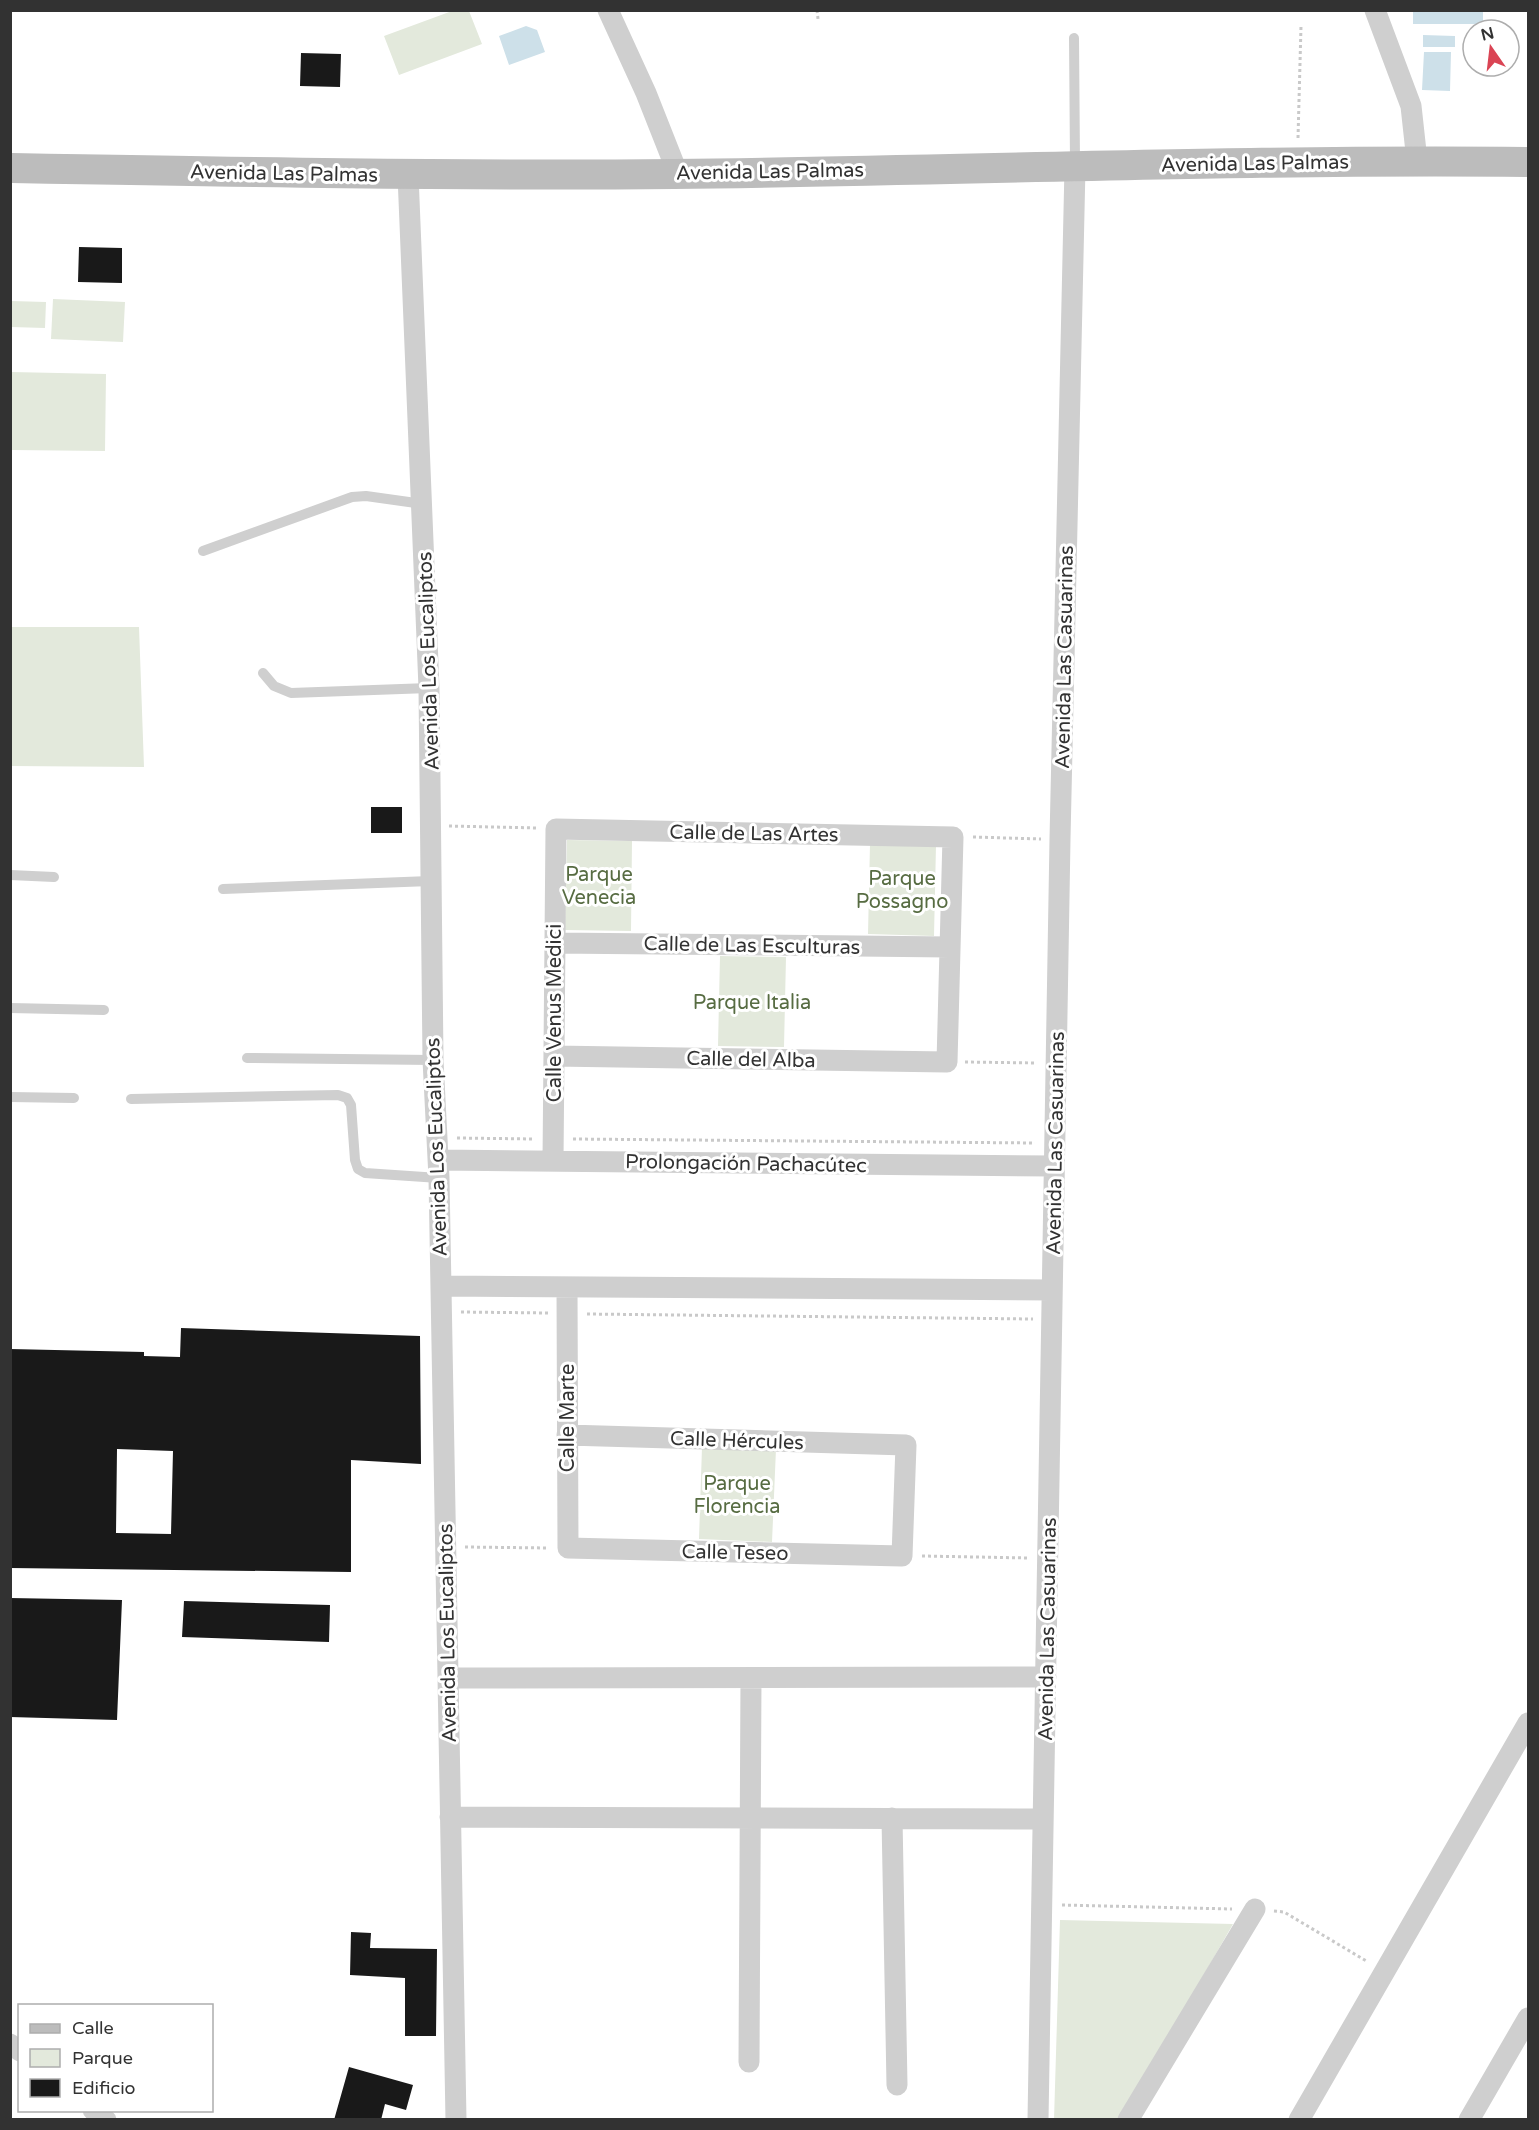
<svg xmlns="http://www.w3.org/2000/svg" width="1539" height="2130" viewBox="0 0 1539 2130" font-family="'Varela Round',sans-serif">
	<style>
		.green { fill: #e3e9dc }
		.water { fill: #cde0e9 }
		.building { fill: #191919; fill-rule: evenodd }
		.lines { fill: none; stroke-linecap: round; stroke-linejoin: round }
		.path { stroke: #c9c9c9; stroke-width: 3; stroke-dasharray: 3 3; stroke-linecap: butt }
		.service { stroke: #cfcfcf; stroke-width: 10 }
		.minor { stroke: #cfcfcf; stroke-width: 21 }
		.secondary { stroke: #bcbcbc; stroke-width: 30 }
		.labels { text-anchor: middle; stroke-width: 6; stroke-linejoin: round; paint-order: stroke }
		.street-label { font-size: 20px; fill: #323232; stroke: #fff }
		.park-label { font-size: 20px; fill: #576c42; stroke: #fff }
	</style>
	<rect width="100%" height="100%" fill="#fff"/>
	<path class="green" d="M452,11H469L482,44L399,75L384,36Z
		M53,299L125,302L123,342L51,339Z
		M11,301L46,302L45,328L11,327Z
		M11,372L106,374L105,451L11,450Z
		M11,627H139L144,767L11,766Z
		M567,840L632,841L631,931L565,930Z
		M870,844L936,845L934,936L868,934Z
		M720,956L786,957L784,1047L718,1046Z
		M702,1447L776,1449L772,1542L699,1539Z
		M1060,1920L1233,1924L1121,2119L1054,2120Z"/>
	<path class="water" d="M1413,11H1483V24H1413Z
		M526,26L537,30L545,52L509,65L499,36Z
		M1423,35L1455,36V47H1423Z
		M1424,52H1451L1450,91L1422,90Z"/>
	<path class="building" d="M301,53L341,54L340,87L300,86Z
		M79,247L122,248V283L78,282Z
		M371,807H402V833H371Z
		M181,1328L420,1336L421,1464L351,1460V1572L10,1568V1349L144,1352V1356L180,1357ZM117,1449L173,1451L171,1534L116,1533Z
		M10,1598L122,1600L117,1720L10,1717Z
		M184,1601L330,1605L329,1642L182,1637Z
		M351,1932L371,1933L370,1948L437,1949L436,2036H405V1978L350,1975Z
		M349,2067L413,2085L406,2110L385,2104L381,2120H334Z"/>
	<g class="lines">
		<path class="path" d="M817,10L818,19
			M1298,138L1301,26
			M449,826L538,828
			M973,837L1041,839
			M965,1062L1037,1063
			M457,1138L534,1139
			M573,1139L1035,1143
			M461,1312L548,1313
			M587,1314L1033,1319
			M465,1547L549,1548
			M922,1556L1029,1558
			M1062,1905L1232,1909
			M1274,1911L1284,1912L1368,1962"/>
		<path class="service" d="M1074,38L1075,163
			M203,551L352,497L366,496L423,504
			M263,673L274,686L291,693L429,688
			M10,875L54,877
			M223,889L430,881
			M10,1008L104,1010
			M247,1058L433,1060
			M10,1097L74,1098
			M131,1099L338,1095L347,1098L351,1105L355,1160L358,1169L365,1173L439,1178"/>
		<path class="minor" d="M608,10L646,93L678,174
			M1375,10L1411,106L1417,161
			M408,175L429,688L433,1060L439,1178L456,2120
			M555,943L950,947
			M438,1160L1054,1166
			M553,1161L556,829L953,837L947,1062L554,1056
			M441,1286L1052,1290
			M567,1287L568,1548L902,1556L906,1445L567,1435
			M448,1678L1046,1677
			M450,1817L1043,1819
			M892,1818L897,2085
			M10,2044L20,2051
			M749,2062L751,1678
			M93,2110L106,2120
			M1038,2120L1060,839L1075,167
			M1128,2120L1255,1909
			M1299,2120L1528,1723
			M1469,2120L1528,2018"/>
		<path class="secondary" d="M10,168C232,172 453,176 674,174C959,171 1244,159 1528,162"/>
	</g>
	<g class="labels">
		<g class="street-label">
			<text transform="translate(1255 163) rotate(-1)" y="7">Avenida Las Palmas</text>
			<text transform="translate(770 171) rotate(-1)" y="7">Avenida Las Palmas</text>
			<text transform="translate(284 173) rotate(1)" y="7">Avenida Las Palmas</text>
			<text transform="translate(1064 657) rotate(-89)" y="7">Avenida Las Casuarinas</text>
			<text transform="translate(428 661) rotate(-92)" y="7">Avenida Los Eucaliptos</text>
			<text transform="translate(754 833) rotate(1)" y="7">Calle de Las Artes</text>
			<text transform="translate(752 945) rotate(1)" y="7">Calle de Las Esculturas</text>
			<text transform="translate(554 1013) rotate(-90)" y="7">Calle Venus Medici</text>
			<text transform="translate(751 1059) rotate(1)" y="7">Calle del Alba</text>
			<text transform="translate(1055 1143) rotate(-89)" y="7">Avenida Las Casuarinas</text>
			<text transform="translate(436 1147) rotate(-92)" y="7">Avenida Los Eucaliptos</text>
			<text transform="translate(746 1163) rotate(1)" y="7">Prolongación Pachacútec</text>
			<text transform="translate(567 1418) rotate(-90)" y="7">Calle Marte</text>
			<text transform="translate(737 1440) rotate(2)" y="7">Calle Hércules</text>
			<text transform="translate(735 1552) rotate(1)" y="7">Calle Teseo</text>
			<text transform="translate(1047 1629) rotate(-89)" y="7">Avenida Las Casuarinas</text>
			<text transform="translate(447 1633) rotate(-91)" y="7">Avenida Los Eucaliptos</text>
		</g>
		<g class="park-label">
			<text x="599" y="881">Parque<tspan x="599" dy="23">Venecia</tspan></text>
			<text x="902" y="885">Parque<tspan x="902" dy="23">Possagno</tspan></text>
			<text x="752" y="1009">Parque Italia</text>
			<text x="737" y="1490">Parque<tspan x="737" dy="23">Florencia</tspan></text>
		</g>
	</g>
	<rect width="1539" height="2130" fill="none" stroke="#323232" stroke-width="24"/>
	<rect x="18" y="2004" width="195" height="108" fill="#ffffff" stroke="#adadad" stroke-width="1.5"/>
	<rect x="30" y="2024" width="30" height="9" fill="#bcbcbc" stroke="#adadad" stroke-width="1.5"/>
	<text x="72" y="2034" font-size="18" fill="#323232">Calle</text>
	<rect x="30" y="2049" width="30" height="18" fill="#e3e9dc" stroke="#adadad" stroke-width="1.5"/>
	<text x="72" y="2064" font-size="18" fill="#323232">Parque</text>
	<rect x="30" y="2079" width="30" height="18" fill="#191919" stroke="#adadad" stroke-width="1.5"/>
	<text x="72" y="2094" font-size="18" fill="#323232">Edificio</text>
	<g transform="translate(1491 48) rotate(346)"><circle r="28" fill="#ffffff" stroke="#adadad" stroke-width="1.5"/>
	<path d="M0-4.5L10 22L0 15L-10 22Z" fill="#da4454"/>
	<text y="-9" font-size="16" font-weight="bold" text-anchor="middle" fill="#323232">N</text>
	</g>
</svg>
